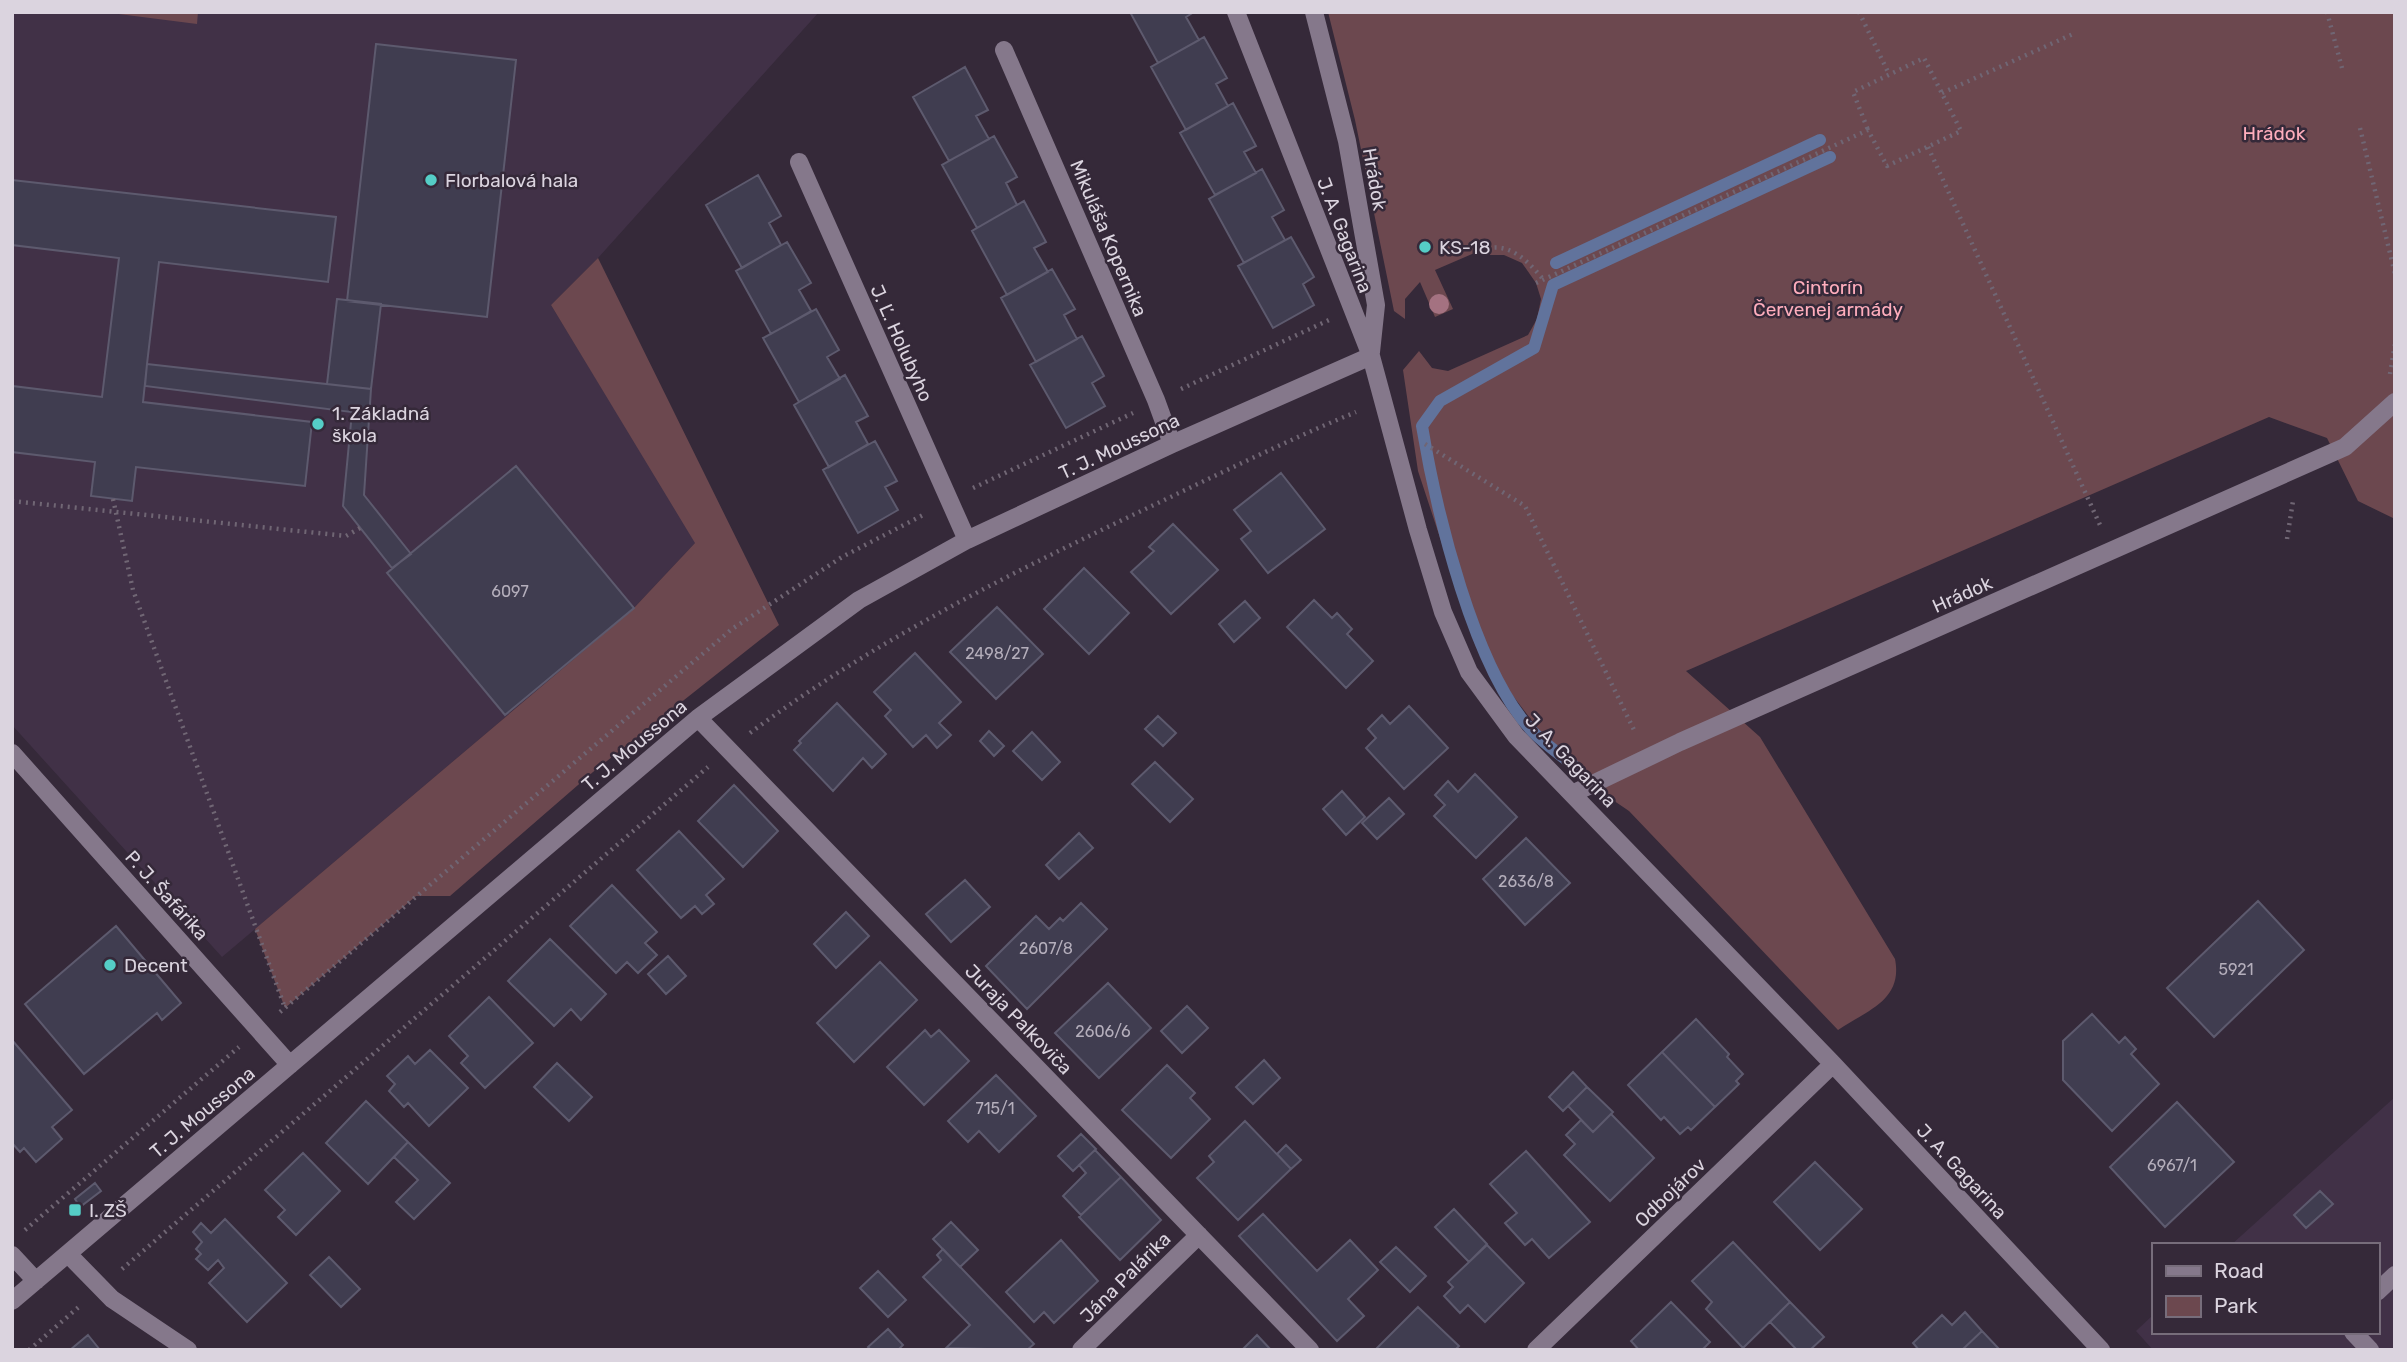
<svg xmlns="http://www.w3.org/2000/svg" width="2407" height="1362" viewBox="0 0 2407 1362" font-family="Rubik,sans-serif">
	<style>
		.built { fill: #413147 }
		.green { fill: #6c484f }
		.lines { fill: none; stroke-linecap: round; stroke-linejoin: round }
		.stream { stroke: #61739c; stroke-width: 12 }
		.building { fill: #403d50; stroke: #5d5a6e; stroke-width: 2 }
		.path { stroke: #706674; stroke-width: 4.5; stroke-dasharray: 2 5; stroke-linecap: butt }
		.lane { stroke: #85788b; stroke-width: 18 }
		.street { stroke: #85788b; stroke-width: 18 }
		.tree { fill: #a47281 }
		.poi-dot { fill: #55cdc6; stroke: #352939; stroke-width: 2.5 }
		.labels { text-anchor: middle; stroke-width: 5; stroke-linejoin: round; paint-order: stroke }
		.number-label { font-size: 16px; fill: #b4aebb }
		.park-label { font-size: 19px; fill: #feadbc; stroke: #352939 }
		.street-label { font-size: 19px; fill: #dbd4df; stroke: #352939 }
		.poi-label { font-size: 19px; fill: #dbd4df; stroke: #352939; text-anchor: start }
	</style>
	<rect width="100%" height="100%" fill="#352939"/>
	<path class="built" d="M12,12H819L598,258L551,305L696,542L633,609L222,957L12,725Z
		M2395,1097V1350H2153L2136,1331L2153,1315V1332H2377V1245H2231Z"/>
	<path class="green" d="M103,12H198L197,24Z
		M1328,12H2395V519L2358,501L2327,438L2269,417L1686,671L1760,737L1895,959C1903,1000 1868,1010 1838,1030L1629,811L1570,771L1476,647L1418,471L1403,370L1419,351L1432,368L1448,371L1528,335L1537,319L1541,299L1536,283L1522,263L1504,255H1490L1486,248L1435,270L1453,309L1435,317L1420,282L1405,299V319L1394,311L1355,120Z
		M598,258L779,625L593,772L450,896H416L285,1008L255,929L633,609L695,543L551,305Z"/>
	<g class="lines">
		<path class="stream" d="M1556,263L1820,140
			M1574,766C1561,755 1545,744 1533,732C1474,671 1436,510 1422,426L1440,401L1534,348L1553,285L1830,157"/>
	</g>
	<path class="building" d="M1130,12H1194L1186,17L1199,40L1158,63Z
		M1204,37L1227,78L1216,84L1228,106L1186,130L1151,67Z
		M376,44L516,60L487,317L347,301Z
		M965,67L988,110L976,116L989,139L949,161L913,97Z
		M1233,103L1256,146L1244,152L1256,173L1215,195L1180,133Z
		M994,136L1017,177L1006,183L1017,205L977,228L942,165Z
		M1262,169L1284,210L1272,217L1285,240L1244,263L1209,199Z
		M758,175L781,216L769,223L781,245L742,268L706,205Z
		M12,180L336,217L328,282L159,262L147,364L143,402L312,422L305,486L136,467L132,501L91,496L95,462L12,452V386L102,397L119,258L12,245Z
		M1024,201L1046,242L1034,248L1048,272L1007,295L972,231Z
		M1291,237L1314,277L1303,284L1314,305L1273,328L1238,266Z
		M787,242L811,283L799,290L811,311L771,334L736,271Z
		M1052,269L1075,309L1064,315L1077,339L1036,362L1001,298Z
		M337,299L381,304L371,389L327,384Z
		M816,309L839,350L827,357L840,379L799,402L763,338Z
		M1082,336L1104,376L1092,383L1105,406L1066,428L1030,365Z
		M147,364L371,389L364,495L411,554L392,568L343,506L352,412L145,386Z
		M845,375L868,416L856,422L868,444L829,467L794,405Z
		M875,441L897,481L885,487L898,510L858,533L823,470Z
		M516,466L634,608L505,715L387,573Z
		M1281,473L1325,529L1268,573L1241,539L1251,531L1234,510Z
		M1173,524L1218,570L1171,614L1131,572L1154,551L1149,547Z
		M1084,568L1129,613L1089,654L1044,609Z
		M1314,600L1332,618L1337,613L1352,629L1347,634L1373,661L1346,688L1287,627Z
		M1245,601L1260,618L1234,642L1219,624Z
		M997,607L1043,654L996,699L950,652Z
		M915,653L961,702L939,723L951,735L937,748L926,735L913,747L885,716L891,710L874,692Z
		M837,703L886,754L872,768L863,758L833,791L794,750L801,743L799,741Z
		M1409,706L1448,748L1404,789L1366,748L1376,738L1368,729L1382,715L1390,724Z
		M1158,716L1176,733L1163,746L1145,729Z
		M989,731L1004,746L994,756L980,741Z
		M1032,732L1060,762L1042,780L1013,751Z
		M1155,762L1193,799L1170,822L1132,784Z
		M1475,774L1517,817L1476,858L1434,816L1445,805L1435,795L1448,781L1458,792Z
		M734,785L778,831L743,867L698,821Z
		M1342,791L1365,817L1346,835L1323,809Z
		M1389,798L1404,814L1377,839L1362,823Z
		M679,831L724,879L706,895L714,904L702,914L695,906L681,918L637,870Z
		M1079,833L1093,848L1059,879L1046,865Z
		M1526,838L1570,883L1525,925L1483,879Z
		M965,880L990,907L951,942L926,914Z
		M612,885L657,932L645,943L657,955L638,973L627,962L616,973L570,926Z
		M2258,901L2304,950L2214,1037L2167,988Z
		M1081,903L1107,929L1027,1009L986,966L1036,916L1049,929L1060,918L1063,921Z
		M846,912L869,936L836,968L814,944Z
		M116,926L181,1003L162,1020L157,1013L84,1074L25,1004Z
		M550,939L606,994L581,1020L571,1009L554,1026L508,981Z
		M668,956L686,976L666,994L648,974Z
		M880,962L917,1000L854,1062L817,1023Z
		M1108,983L1151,1028L1099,1078L1055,1033Z
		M489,997L533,1043L485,1088L461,1063L468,1056L449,1036Z
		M1187,1006L1208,1028L1182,1053L1161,1031Z
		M2092,1014L2119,1043L2125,1037L2136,1049L2131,1054L2159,1084L2112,1131L2063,1080V1041Z
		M1696,1019L1729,1054L1727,1057L1743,1074L1736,1081L1739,1084L1715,1107L1662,1052Z
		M925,1030L931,1037L939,1030L969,1061L924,1105L887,1067Z
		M12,1040L72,1110L52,1127L62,1139L36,1162L24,1148L20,1152L12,1143Z
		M430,1050L468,1088L429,1126L408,1103L404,1107L389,1091L395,1084L387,1076L408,1056L415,1064Z
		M1662,1052L1715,1107L1691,1130L1688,1127L1680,1134L1664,1117L1661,1120L1628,1085Z
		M1264,1060L1280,1078L1253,1104L1236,1087Z
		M557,1063L592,1097L569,1121L534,1087Z
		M1167,1065L1195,1093L1190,1098L1210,1119L1171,1158L1122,1110Z
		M1573,1072L1587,1087L1563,1111L1549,1097Z
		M996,1075L1036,1116L999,1152L979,1131L968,1142L948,1121Z
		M1587,1087L1613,1112L1593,1132L1568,1106Z
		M366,1101L408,1142L368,1184L326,1143Z
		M2177,1102L2234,1162L2165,1227L2110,1167Z
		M1611,1114L1654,1158L1610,1201L1564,1155L1575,1144L1566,1135L1581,1120L1593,1132Z
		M1245,1121L1291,1169L1238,1220L1197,1178L1214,1162L1209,1156Z
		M1081,1134L1096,1149L1073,1171L1058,1156Z
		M408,1142L450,1183L414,1219L396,1202L418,1180L394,1157Z
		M1286,1145L1301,1160L1291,1169L1277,1154Z
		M1095,1150L1121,1177L1081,1215L1063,1196L1086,1173L1079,1165Z
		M1526,1151L1590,1222L1549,1258L1532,1239L1525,1245L1505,1223L1517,1213L1490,1184Z
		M303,1153L340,1191L296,1235L278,1217L285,1210L265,1190Z
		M1815,1162L1862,1209L1820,1250L1774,1202Z
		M1121,1177L1161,1220L1120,1260L1079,1217Z
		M95,1183L101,1191L80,1207L75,1199Z
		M2320,1191L2333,1204L2306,1228L2294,1215Z
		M1454,1209L1487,1244L1469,1262L1435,1227Z
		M1263,1214L1317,1271L1350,1240L1378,1270L1348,1299L1364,1316L1337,1341L1239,1236Z
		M225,1219L287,1283L247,1322L209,1283L224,1268L218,1260L208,1270L196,1259L201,1254L196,1249L202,1242L193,1232L201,1223L211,1233Z
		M951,1222L978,1250L960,1267L933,1239Z
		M1061,1240L1098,1281L1054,1323L1044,1312L1034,1322L1006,1292Z
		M1733,1242L1790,1302L1743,1348L1706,1309L1712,1302L1692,1281Z
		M1487,1245L1524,1283L1485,1322L1468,1305L1460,1313L1444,1296L1453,1287L1448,1282Z
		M1396,1247L1426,1276L1410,1292L1380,1262Z
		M943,1249L1034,1344L1027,1350L946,1348L970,1325L923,1277L941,1260L937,1255Z
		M329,1257L360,1289L341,1307L310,1275Z
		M878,1271L906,1300L888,1317L860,1288Z
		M1671,1302L1710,1342L1702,1350H1639L1631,1341Z
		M1790,1302L1824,1337L1810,1350H1797L1770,1322Z
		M1418,1307L1459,1346L1455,1350H1375Z
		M1965,1312L1982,1331L1962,1350H1919L1913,1343L1942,1315L1952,1325Z
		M888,1329L903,1345L898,1350H871L868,1347Z
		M1982,1331L2000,1350H1962Z
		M88,1335L100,1350H70Z
		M1257,1335L1271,1350H1242Z"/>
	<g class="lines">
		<path class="path" d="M1859,12L1889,74
			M2327,12L2342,68
			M1942,93L2073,34
			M2360,128L2395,274
			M1928,147L2100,525
			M1481,251C1507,239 1528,261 1543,279
			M1536,283L1868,130L1887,166L1961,131L1924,58L1853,92L1868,130
			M2390,374L2395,344
			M1181,389L1329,320
			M1425,444L1525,506L1635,732
			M973,488L1133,413
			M113,499L133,590L285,1008
			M12,501L346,536L360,528
			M2287,539L2293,501
			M750,733C871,643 1003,577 1139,512C1211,478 1283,442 1356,412
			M280,1012L732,629L842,557L925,514
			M25,1230L239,1047
			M122,1269L708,767
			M29,1350L81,1305"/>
		<path class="lane" d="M1574,793L1680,742L2345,447L2395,402
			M2377,1292L2395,1275
			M2353,1332L2370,1350"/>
		<path class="street" d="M1236,12L1371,356L1418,530L1443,612L1469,672L1516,736L1833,1064L2101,1350
			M1314,12L1347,141L1376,305L1371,352
			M1004,50L1156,400L1172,444
			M799,162L967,540
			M698,718L1310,1350
			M12,753L290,1065
			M68,1254L112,1299L188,1350
			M12,1255L36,1281
			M12,1301L698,718L859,600L967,540L1172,444L1371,356
			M1081,1350L1199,1235
			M1536,1350L1833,1064"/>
	</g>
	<circle class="tree" cx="1439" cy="304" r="10"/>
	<g class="poi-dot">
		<circle cx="431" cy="180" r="7"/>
		<circle cx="1425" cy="247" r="7"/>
		<circle cx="318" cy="424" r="7"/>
		<circle cx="110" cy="965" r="7"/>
		<rect x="68" y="1203" width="14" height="14" rx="3.5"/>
	</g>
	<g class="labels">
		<g class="number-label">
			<text x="510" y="597">6097</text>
			<text x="997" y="659">2498/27</text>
			<text x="1526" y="887">2636/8</text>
			<text x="1046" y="954">2607/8</text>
			<text x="2236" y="975">5921</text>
			<text x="1103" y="1037">2606/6</text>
			<text x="995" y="1114">715/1</text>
			<text x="2172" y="1171">6967/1</text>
		</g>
		<g class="park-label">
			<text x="2274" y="140">Hrádok</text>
			<text x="1828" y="294">Cintorín<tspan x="1828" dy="22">Červenej armády</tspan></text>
		</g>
		<g class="street-label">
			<text transform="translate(1375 179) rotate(80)" y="7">Hrádok</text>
			<text transform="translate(1345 235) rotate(69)" y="7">J. A. Gagarina</text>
			<text transform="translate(1109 238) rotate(67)" y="7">Mikuláša Kopernika</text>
			<text transform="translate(902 343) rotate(66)" y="7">J. Ľ. Holubyho</text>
			<text transform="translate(1119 446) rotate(-25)" y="7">T. J. Moussona</text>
			<text transform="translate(1962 594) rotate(-24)" y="7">Hrádok</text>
			<text transform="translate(634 745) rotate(-40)" y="7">T. J. Moussona</text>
			<text transform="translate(1571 760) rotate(46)" y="7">J. A. Gagarina</text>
			<text transform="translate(167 895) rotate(48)" y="7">P. J. Šafárika</text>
			<text transform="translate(1019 1019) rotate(46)" y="7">Juraja Palkoviča</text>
			<text transform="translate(202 1112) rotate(-40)" y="7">T. J. Moussona</text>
			<text transform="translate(1962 1171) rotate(47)" y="7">J. A. Gagarina</text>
			<text transform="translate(1670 1192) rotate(-44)" y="7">Odbojárov</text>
			<text transform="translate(1125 1277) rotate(-45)" y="7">Jána Palárika</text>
		</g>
		<g class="poi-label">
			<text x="445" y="187">Florbalová hala</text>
			<text x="1439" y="254">KS-18</text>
			<text x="332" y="420">1. Základná<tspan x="332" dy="22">škola</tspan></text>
			<text x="124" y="972">Decent</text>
			<text x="89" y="1217">I. ZŠ</text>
		</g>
	</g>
	<rect width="2407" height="1362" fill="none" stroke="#dbd4df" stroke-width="28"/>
	<rect x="2152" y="1243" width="228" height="91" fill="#352939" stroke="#776d7b" stroke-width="2"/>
	<rect x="2166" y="1266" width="35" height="10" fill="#85788b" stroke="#776d7b" stroke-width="2"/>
	<text x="2214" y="1278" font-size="21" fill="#dbd4df">Road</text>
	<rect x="2166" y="1296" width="35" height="21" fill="#6c484f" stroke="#776d7b" stroke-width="2"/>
	<text x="2214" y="1313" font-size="21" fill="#dbd4df">Park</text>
</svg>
